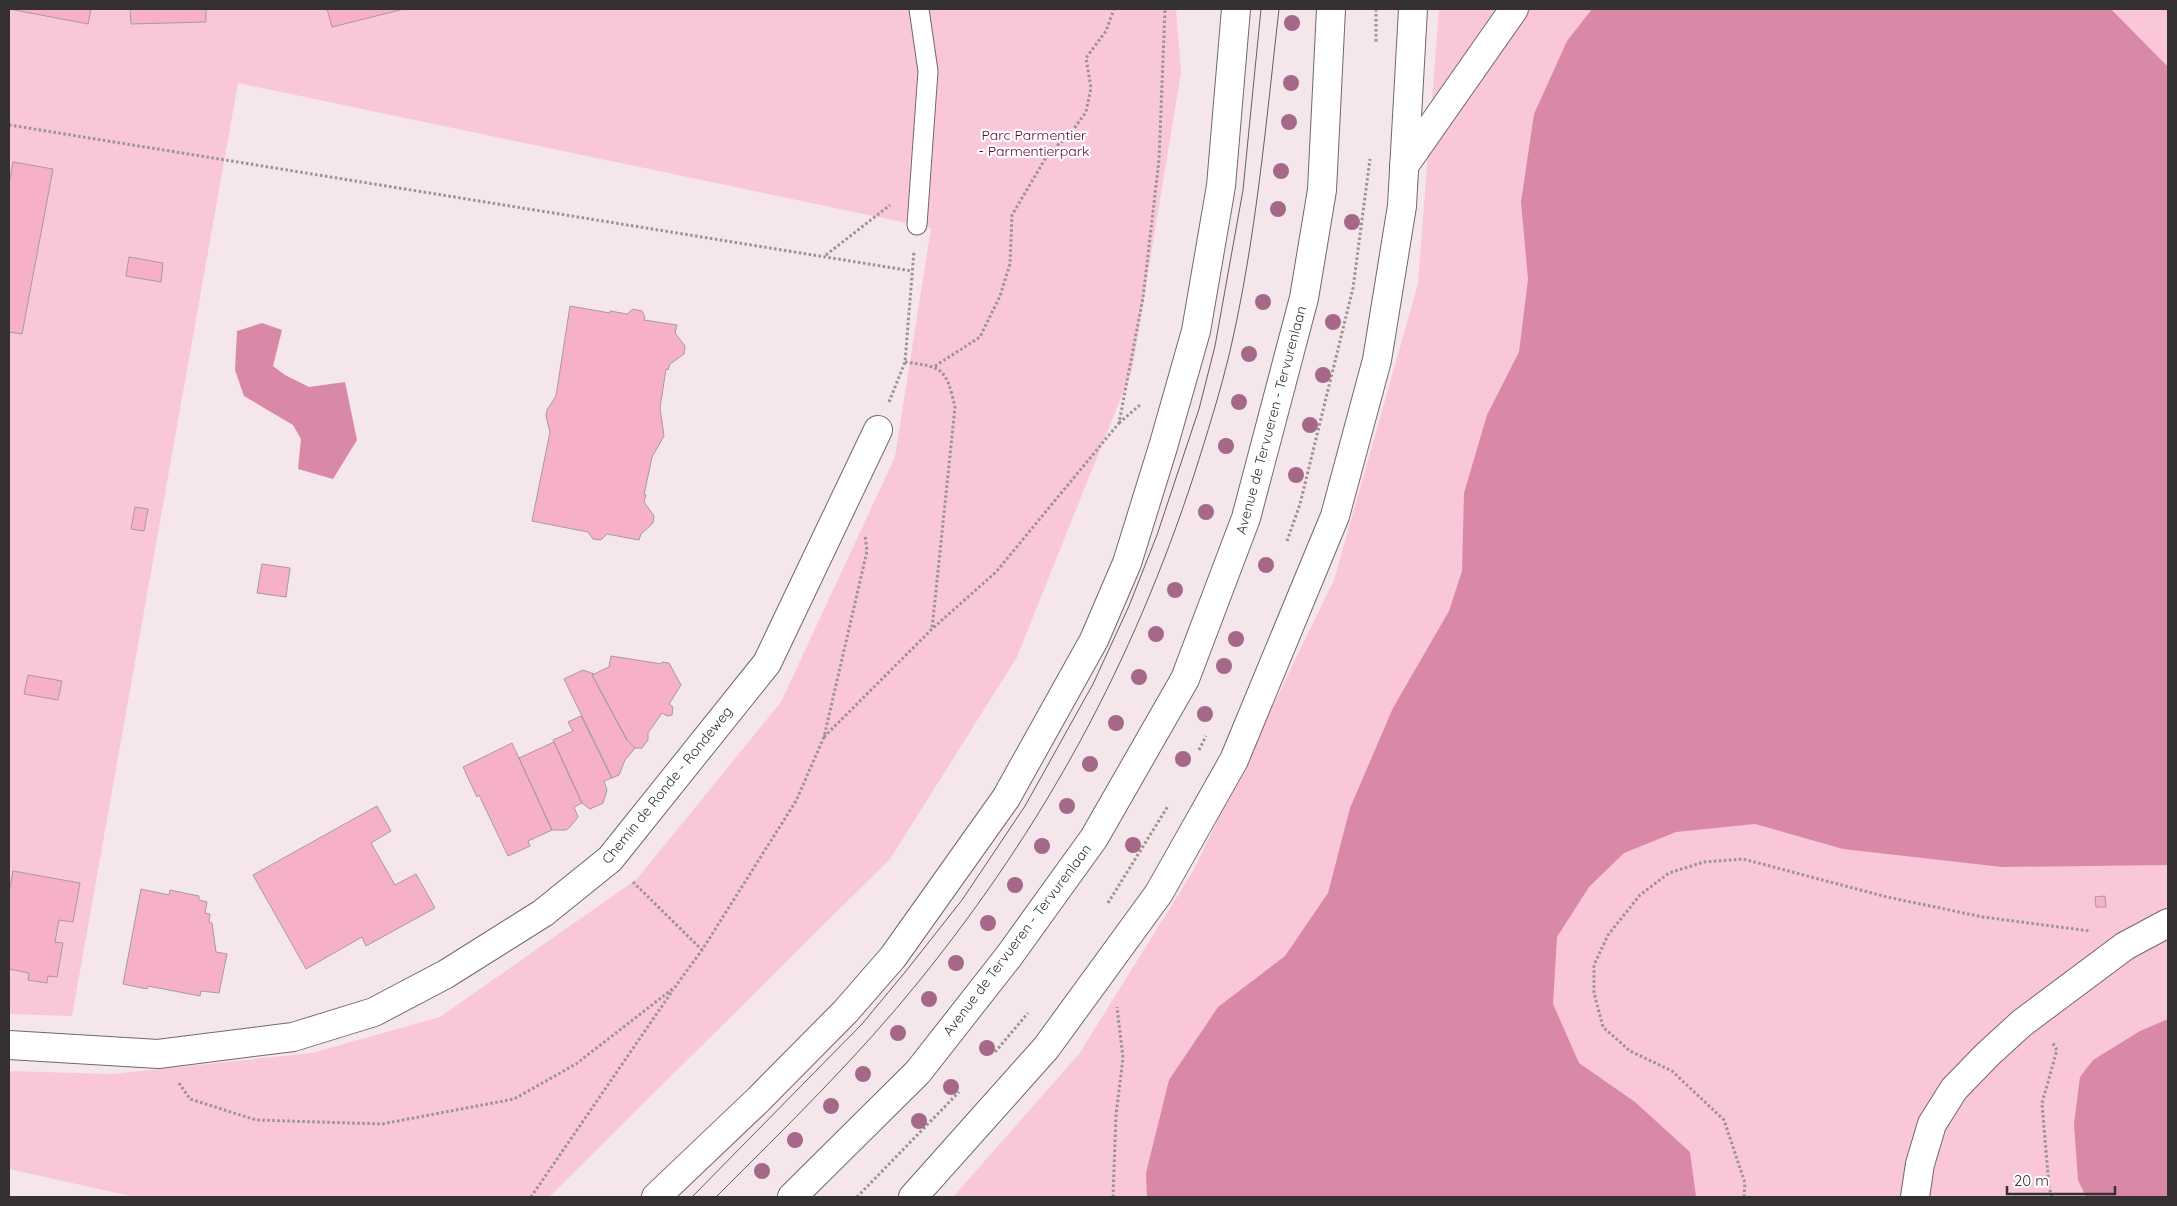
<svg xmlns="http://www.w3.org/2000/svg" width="2177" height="1206" viewBox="0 0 2177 1206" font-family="Quicksand,sans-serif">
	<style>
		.green { fill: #f9c7d8 }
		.water { fill: #da88a7 }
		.building { fill: #f6b1c9; stroke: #a79a9e }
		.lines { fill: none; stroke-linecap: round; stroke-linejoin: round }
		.service-casing { stroke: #73676b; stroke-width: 21 }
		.pedestrian-casing { stroke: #73676b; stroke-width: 30 }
		.minor-casing { stroke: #73676b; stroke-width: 30 }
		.primary-casing { stroke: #73676b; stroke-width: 30 }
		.path { stroke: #9b9295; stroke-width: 3; stroke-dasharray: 2.5 2.5; stroke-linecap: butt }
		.service { stroke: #fff; stroke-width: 19 }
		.pedestrian { stroke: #fff; stroke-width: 28 }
		.minor { stroke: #fff; stroke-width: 28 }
		.primary { stroke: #fff; stroke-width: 28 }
		.tram { stroke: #665f61; stroke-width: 1 }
		.tree { fill: #a56888 }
		.labels { text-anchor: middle; stroke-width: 4.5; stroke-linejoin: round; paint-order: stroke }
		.park-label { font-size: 14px; fill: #640037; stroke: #fff }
		.street-label { font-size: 14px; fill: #353032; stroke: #fff }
	</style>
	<rect width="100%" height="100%" fill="#f4e6ea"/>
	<path class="green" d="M9,9H1176L1181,72L1132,370L1017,657L890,859L549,1197H135L9,1169V1071L112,1074L312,1053L440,1017L637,879L781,702L895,457L931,228L238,83L72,1016L9,1014Z
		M1439,9H2168V1197H953L1079,1054L1193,871L1334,580L1418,284Z"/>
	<path class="water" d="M1592,9H2111L2168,67V865L2002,867L1843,849L1755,824L1676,832L1624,853L1589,887L1557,937L1553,1004L1579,1063L1635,1102L1690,1152L1696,1197H1147L1146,1173L1169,1080L1218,1007L1285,956L1328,893L1350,808L1393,708L1449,611L1462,571L1464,493L1487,415L1519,352L1528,279L1521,202L1534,114L1567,41Z
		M262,323L282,330L273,366L285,375L309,387L345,382L357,440L333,479L298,469L301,439L293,425L244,396L235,370L237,331Z
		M2168,1019V1197H2086L2078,1180L2074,1124L2080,1077L2093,1060L2140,1031Z"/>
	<path class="building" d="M9,9H91L88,24Z
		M130,9H206V22L131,24Z
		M327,9H404L332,27Z
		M13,162L53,169L22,334L9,332V185Z
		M129,257L163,263L161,282L126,276Z
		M570,306L610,313V311L627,314L633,309L642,311L645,317L644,320L677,325L675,333L685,346L684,354L670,364L668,370L666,369L660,408L664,436L652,457L644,495H646L644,502L654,516L653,523L641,534L639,540L607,534L601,540L593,539L588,532L532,521L550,432L546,416L547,410L556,396Z
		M135,507L148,509L144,531L131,529Z
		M262,564L290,568L286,597L257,593Z
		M611,656L662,664V662L669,663L681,685L669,704L673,707L672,715L667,716L662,713L648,733V740L642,748H635L627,740L592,675L609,667Z
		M583,670L594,674L592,675L627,740L635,748L625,760L619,775L612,778L565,681L564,679Z
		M28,675L62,681L58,700L24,694Z
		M581,716L612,778L604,781L607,790L603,803L590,809L582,803L553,740L573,731L568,722Z
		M554,742L582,803L574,807L578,817L570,827L566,830H552L519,758Z
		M512,743L552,830L528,841L530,846L508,856L479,795L477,797L463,767Z
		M377,806L391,831L371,843L395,885L416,874L435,908L366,946L362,937L306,969L253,875Z
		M13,871L80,883L73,922L59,920L55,942L63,943L57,977L48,976L47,983L28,980L29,973L9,969V893Z
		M141,889L169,895L170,890L199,896V900L207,902L205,913L210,914L209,922L212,923L216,952L227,954L219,993L201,991L200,996L148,986L147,989L123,984Z
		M2105,896L2106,907H2096L2095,897Z"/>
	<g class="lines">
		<g class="service-casing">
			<path id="service" d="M917,225L928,71L919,9"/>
		</g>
		<g class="pedestrian-casing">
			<path id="pedestrian" d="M1404,166L1514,9"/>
		</g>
		<g class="minor-casing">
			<path id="minor" d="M9,1045L158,1054L293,1037L374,1012L446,974L543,913L610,859L767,663L878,430
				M1915,1197L1920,1164L1932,1124L1954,1089L1988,1054L2022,1023L2125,946L2168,923"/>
		</g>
		<g class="primary-casing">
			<path id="primary" d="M656,1197L758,1100L846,1011L893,957L1006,798L1094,640L1127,563L1163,447L1196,331L1221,186L1236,9
				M792,1197L918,1072L1009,956L1094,838L1185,679L1246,518L1304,298L1322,190L1331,9
				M913,1197L1046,1048L1159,893L1234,760L1335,516L1377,360L1402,206L1413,9"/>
		</g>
		<path class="path" d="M1376,9V43
			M9,125L912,271
			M826,255L890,205
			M905,362C943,367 946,368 955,407L932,629
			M935,366L980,337L1000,296L1010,264L1012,215L1048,154L1070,134L1086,112L1091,88L1086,58L1106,31L1114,9
			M889,402L905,362L914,251
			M1119,423L1140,405
			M1287,541L1300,504L1353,288L1370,159
			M824,737L932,629L996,572L1119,423L1143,298L1159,160L1165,9
			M1199,750L1206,736
			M633,882L702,950
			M1108,903L1168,806
			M995,1052L1028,1013
			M179,1083L190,1099L256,1120L382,1124L514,1099L576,1064L675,987L702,950L796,801L824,737L867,551L865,536
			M531,1197L673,990
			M857,1197L959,1092
			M1113,1197L1116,1115L1123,1058L1117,1007
			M1744,1197L1745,1183L1724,1120L1672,1071L1630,1051L1603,1027L1594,993V965L1608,935L1640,895L1669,873L1704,862L1743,859L1887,897L1983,917L2090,931
			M2052,1197L2049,1187L2042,1103L2057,1050L2052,1042"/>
		<use href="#service" class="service"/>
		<use href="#pedestrian" class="pedestrian"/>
		<use href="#minor" class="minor"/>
		<use href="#primary" class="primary"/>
		<path class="tram" d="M692,1197L862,1024L906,971L962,900L1025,806L1093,684L1129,606L1157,535L1199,409L1215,346L1243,190L1261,9
			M716,1197C786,1127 858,1057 920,980C1045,825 1132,664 1194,475C1207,434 1220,393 1230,351C1256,239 1266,123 1279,9"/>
	</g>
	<g class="tree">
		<circle cx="1292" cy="23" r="8"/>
		<circle cx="1291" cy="83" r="8"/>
		<circle cx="1289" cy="122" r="8"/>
		<circle cx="1281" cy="171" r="8"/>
		<circle cx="1278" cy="209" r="8"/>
		<circle cx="1352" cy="222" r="8"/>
		<circle cx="1263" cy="302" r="8"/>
		<circle cx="1333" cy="322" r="8"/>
		<circle cx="1249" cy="354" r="8"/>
		<circle cx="1323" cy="375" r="8"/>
		<circle cx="1239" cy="402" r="8"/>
		<circle cx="1310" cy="425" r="8"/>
		<circle cx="1226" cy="446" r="8"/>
		<circle cx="1296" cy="475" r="8"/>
		<circle cx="1206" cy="512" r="8"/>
		<circle cx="1266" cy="565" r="8"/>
		<circle cx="1175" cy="590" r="8"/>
		<circle cx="1156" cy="634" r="8"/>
		<circle cx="1236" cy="639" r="8"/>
		<circle cx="1224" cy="666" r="8"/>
		<circle cx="1139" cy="677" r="8"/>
		<circle cx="1205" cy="714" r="8"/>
		<circle cx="1116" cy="723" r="8"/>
		<circle cx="1183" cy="759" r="8"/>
		<circle cx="1090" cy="764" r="8"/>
		<circle cx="1067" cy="806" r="8"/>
		<circle cx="1133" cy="845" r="8"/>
		<circle cx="1042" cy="846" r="8"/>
		<circle cx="1015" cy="885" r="8"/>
		<circle cx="988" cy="923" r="8"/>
		<circle cx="956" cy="963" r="8"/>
		<circle cx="929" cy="999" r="8"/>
		<circle cx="898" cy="1033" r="8"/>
		<circle cx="987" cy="1048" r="8"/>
		<circle cx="863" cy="1074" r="8"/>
		<circle cx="951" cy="1087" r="8"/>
		<circle cx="831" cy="1106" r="8"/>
		<circle cx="919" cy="1121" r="8"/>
		<circle cx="795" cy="1140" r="8"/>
		<circle cx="762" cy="1171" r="8"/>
	</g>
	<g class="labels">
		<g class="park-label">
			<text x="1034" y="140">Parc Parmentier<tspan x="1034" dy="16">- Parmentierpark</tspan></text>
		</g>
		<g class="street-label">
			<text transform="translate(1271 420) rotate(-75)" y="5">Avenue de Tervueren - Tervurenlaan</text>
			<text transform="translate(667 785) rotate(-51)" y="5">Chemin de Ronde - Rondeweg</text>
			<text transform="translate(1017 940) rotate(-53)" y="5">Avenue de Tervueren - Tervurenlaan</text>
		</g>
	</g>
	<rect width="2177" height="1206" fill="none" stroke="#353032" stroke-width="20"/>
	<path d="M2007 1186v8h108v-8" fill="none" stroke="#353032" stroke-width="2.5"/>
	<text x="2014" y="1186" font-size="15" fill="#353032" stroke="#ffffff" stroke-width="4" paint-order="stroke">20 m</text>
</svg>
